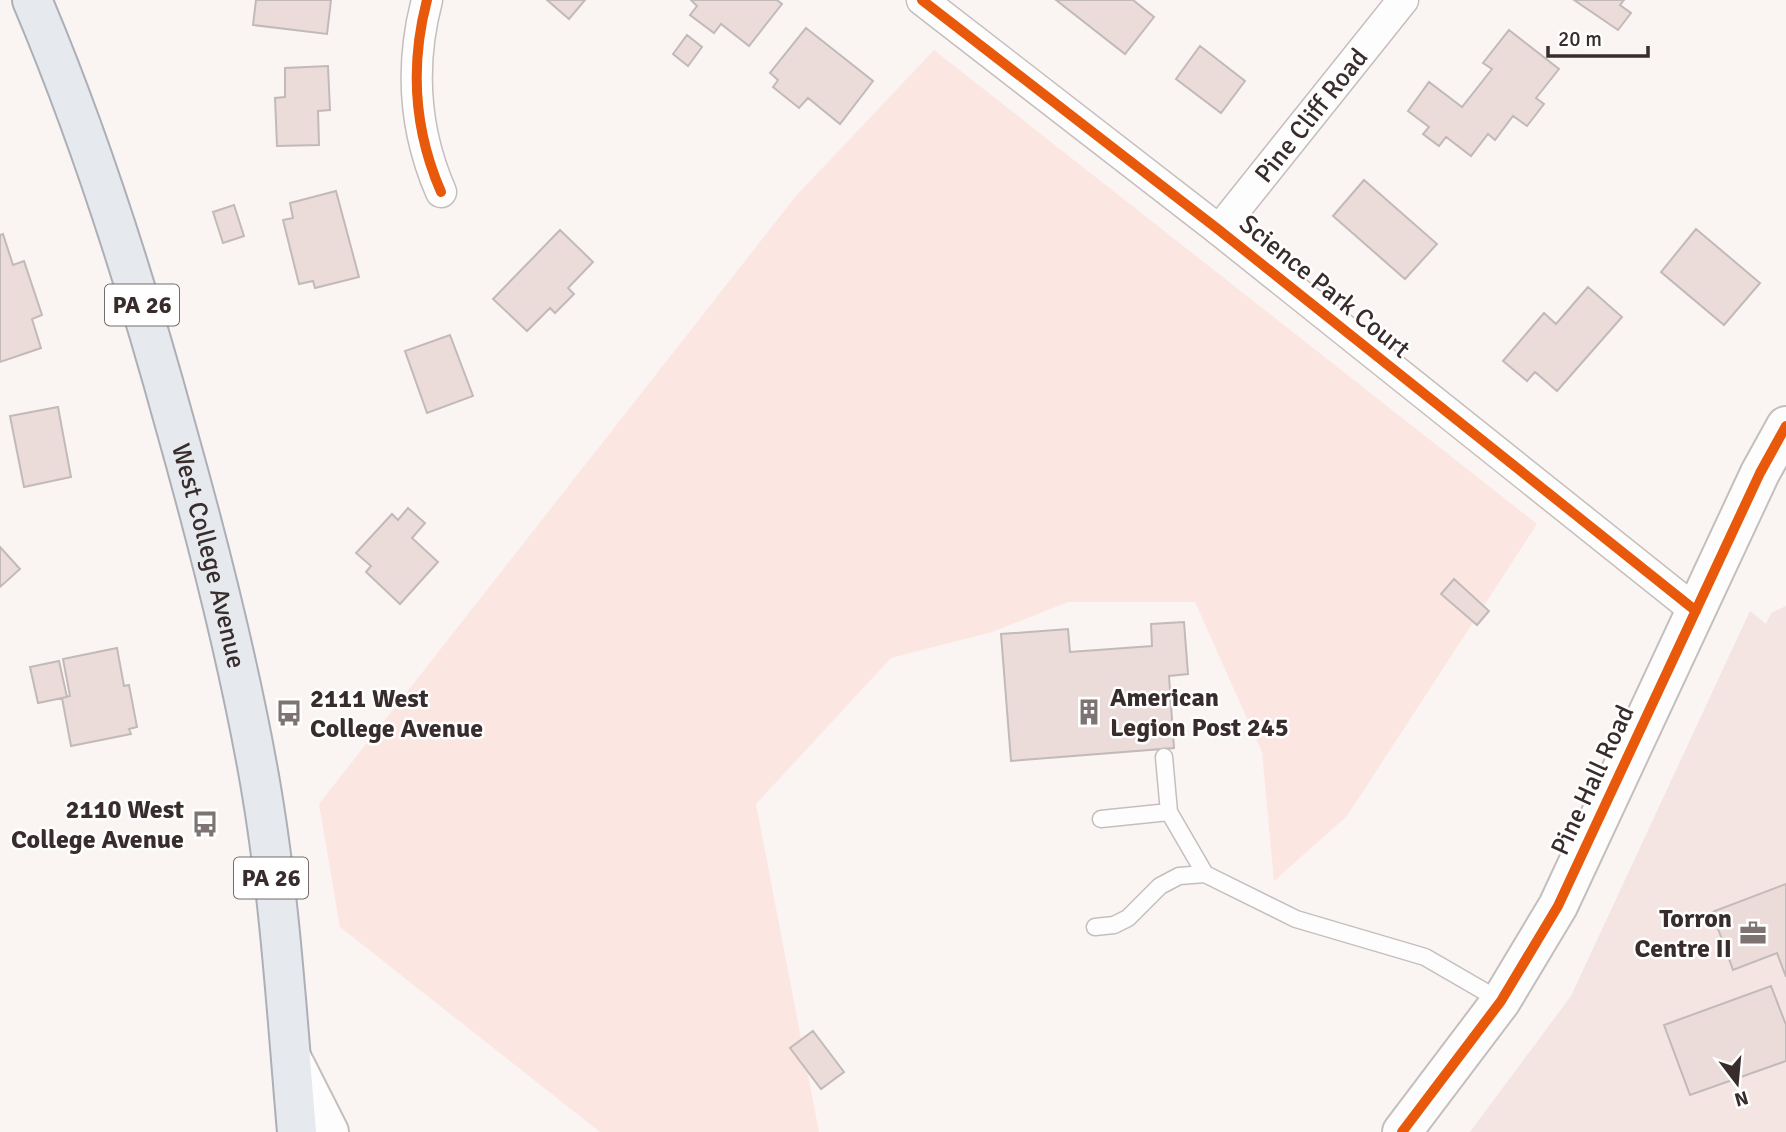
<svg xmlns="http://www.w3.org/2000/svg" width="1786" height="1132" viewBox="0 0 1786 1132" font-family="Signika,sans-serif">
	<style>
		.built { fill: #f4e5e3 }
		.green { fill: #fce6e2 }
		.building { fill: #ebdbd9; stroke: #c2bab9; stroke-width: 2 }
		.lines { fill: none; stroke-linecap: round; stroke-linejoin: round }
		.lane-casing { stroke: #c6bebd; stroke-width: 19 }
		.street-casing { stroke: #c6bebd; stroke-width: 33 }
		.secondary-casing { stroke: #c6bebd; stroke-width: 42 }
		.primary-casing { stroke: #adafb7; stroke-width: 42 }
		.lane { stroke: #fefdfd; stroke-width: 16 }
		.street { stroke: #fefdfd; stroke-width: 30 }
		.secondary { stroke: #fefdfd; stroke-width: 38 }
		.primary { stroke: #e6e9ee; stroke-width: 38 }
		.cycleway-casing { stroke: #fff; stroke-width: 15 }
		.cycleway { stroke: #e8590c; stroke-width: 10 }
		.labels { text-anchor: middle; stroke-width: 5; stroke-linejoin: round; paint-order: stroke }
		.shield { fill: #fff; stroke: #746c6b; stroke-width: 2 }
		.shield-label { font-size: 24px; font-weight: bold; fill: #382d2c }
		.street-label { font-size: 26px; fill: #382d2c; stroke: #fff }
		.poi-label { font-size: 26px; font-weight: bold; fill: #382d2c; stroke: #fff; text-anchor: start }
	</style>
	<rect width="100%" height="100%" fill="#faf4f3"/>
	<path class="built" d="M1786,606V1132H1470L1571,996L1750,611L1766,624L1771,613Z"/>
	<path class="green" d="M934,50L1537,524L1347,816L1274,881L1262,752L1195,602H1068L992,632L891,658L756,804L819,1132H600L340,927L319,804L796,196Z"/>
	<path class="building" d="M256,0H331L327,34L253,25Z
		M547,0H585L569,19Z
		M691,0H777L782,4L749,46L721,24L714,33L690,15L697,6Z
		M1056,0H1133L1154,17L1125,54Z
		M1574,0H1624L1620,5L1631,13L1618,30Z
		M806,28L873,81L840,124L808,98L799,108L773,87L778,80L770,73Z
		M1509,30L1559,69L1536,98L1544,104L1527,126L1513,116L1495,140L1488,134L1471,156L1446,137L1439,146L1423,134L1429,127L1408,111L1429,82L1462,107L1492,69L1483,63Z
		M687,35L702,47L688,66L673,54Z
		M1200,46L1245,81L1221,113L1176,79Z
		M328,66L330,110L318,111L319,145L277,146L275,98L285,97V68Z
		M1364,180L1437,244L1405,279L1333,216Z
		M336,191L359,277L315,288L313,281L299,284L283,220L293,218L290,203Z
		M234,205L244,236L223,243L213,212Z
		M1696,229L1760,283L1724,325L1661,272Z
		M560,230L593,262L568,288L574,294L555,313L550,308L527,331L493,299Z
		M3,234L13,265L24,261L42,315L32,319L41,348L0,362V235Z
		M1588,287L1622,317L1557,391L1535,372L1527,381L1503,361L1544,313L1556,324Z
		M450,335L473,396L427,413L405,351Z
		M58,407L71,477L24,487L10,416Z
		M408,508L425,523L412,538L438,562L400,604L366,572L371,566L356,553L392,514L398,520Z
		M0,547L20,569L0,587Z
		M1454,579L1489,611L1477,625L1441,594Z
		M1184,622L1188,674L1169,676L1174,748L1011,761L1001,634L1068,629L1070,652L1152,646L1151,624Z
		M117,648L124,686L129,685L137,727L129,729L131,734L71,746L62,698L70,696L63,659Z
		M59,661L67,697L38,703L30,667Z
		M1786,884V977L1777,953L1733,970L1712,912Z
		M1771,986L1786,1025V1061L1690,1095L1664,1025Z
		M813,1031L844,1072L821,1089L790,1048Z"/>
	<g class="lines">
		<g class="lane-casing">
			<path id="lane" d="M1164,757L1169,812
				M1101,819L1169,812L1205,874
				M1095,927L1114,925L1128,918L1160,886L1179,876L1205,874L1296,919L1425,957L1501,1001"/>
		</g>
		<g class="street-casing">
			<g id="street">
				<path d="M427,0C410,65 414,130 441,192"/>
				<path d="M922,0L1219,230L1696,611"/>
				<path id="s1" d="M1219,230L1403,0"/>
			</g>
		</g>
		<g class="secondary-casing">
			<path id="secondary" d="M291,1057L329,1132
				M1402,1132L1501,1001L1558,906L1760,473L1786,426"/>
		</g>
		<g class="primary-casing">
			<g id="primary">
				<path id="s2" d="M32,0C91,139 136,282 176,428C209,545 239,662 260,782C280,897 287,1016 297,1132"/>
			</g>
		</g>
		<use href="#lane" class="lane"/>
		<use href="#street" class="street"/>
		<use href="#secondary" class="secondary"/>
		<use href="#primary" class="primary"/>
		<g class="cycleway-casing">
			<path id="cycleway" d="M427,0C410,65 414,130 441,192
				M922,0L1219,230L1696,611
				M1402,1132L1501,1001L1558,906L1760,473L1786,426"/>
		</g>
		<use href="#cycleway" class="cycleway"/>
	</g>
	<defs>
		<g id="building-bare" transform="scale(2.1)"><path d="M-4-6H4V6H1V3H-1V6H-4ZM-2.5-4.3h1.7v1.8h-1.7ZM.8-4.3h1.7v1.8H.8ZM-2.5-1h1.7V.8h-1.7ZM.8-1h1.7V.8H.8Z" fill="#7c7372" stroke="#fff" stroke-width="2.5" paint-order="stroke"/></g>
		<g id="bus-bare" transform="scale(2.1)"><path d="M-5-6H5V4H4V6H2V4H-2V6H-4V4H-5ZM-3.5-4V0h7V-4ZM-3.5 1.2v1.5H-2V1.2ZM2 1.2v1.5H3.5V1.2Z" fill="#7c7372" stroke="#fff" stroke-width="2.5" paint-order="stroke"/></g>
		<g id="office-bare" transform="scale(2.1)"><path d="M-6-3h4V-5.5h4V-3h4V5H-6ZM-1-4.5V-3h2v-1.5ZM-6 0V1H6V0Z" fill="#7c7372" stroke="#fff" stroke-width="2.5" paint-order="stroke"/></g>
	</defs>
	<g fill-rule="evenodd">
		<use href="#building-bare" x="1089" y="712"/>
		<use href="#bus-bare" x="289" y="713"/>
		<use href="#bus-bare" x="205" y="824"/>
		<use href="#office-bare" x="1753" y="933"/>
	</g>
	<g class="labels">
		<g class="shield">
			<rect x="105" y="284.5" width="74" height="41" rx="5"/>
			<rect x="234" y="857.5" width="74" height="41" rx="5"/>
		</g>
		<g class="shield-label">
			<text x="142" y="313">PA 26</text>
			<text x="271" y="886">PA 26</text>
		</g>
		<g class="street-label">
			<text dy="9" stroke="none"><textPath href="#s1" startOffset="147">Pine Cliff Road</textPath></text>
			<text transform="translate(1325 286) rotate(39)" y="9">Science Park Court</text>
			<text dy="9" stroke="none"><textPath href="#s2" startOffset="584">West College Avenue</textPath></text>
			<text transform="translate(1592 780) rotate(-65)" y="9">Pine Hall Road</text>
		</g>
		<g class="poi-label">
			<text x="1110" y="706">American<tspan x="1110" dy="30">Legion Post 245</tspan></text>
			<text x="310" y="707">2111 West<tspan x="310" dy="30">College Avenue</tspan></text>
			<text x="184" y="818" text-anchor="end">2110 West<tspan x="184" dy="30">College Avenue</tspan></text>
			<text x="1732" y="927" text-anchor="end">Torron<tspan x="1732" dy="30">Centre II</tspan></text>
		</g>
	</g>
	<g transform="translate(1737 1083) rotate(164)" stroke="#ffffff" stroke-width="5" paint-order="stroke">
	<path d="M0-5L12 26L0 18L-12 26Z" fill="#382d2c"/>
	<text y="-10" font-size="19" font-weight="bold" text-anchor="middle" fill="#382d2c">N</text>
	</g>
	<path d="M1548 46v10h100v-10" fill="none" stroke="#382d2c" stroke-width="3.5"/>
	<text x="1558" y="46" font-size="21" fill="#382d2c" stroke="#ffffff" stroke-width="5" paint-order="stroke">20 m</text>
</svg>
